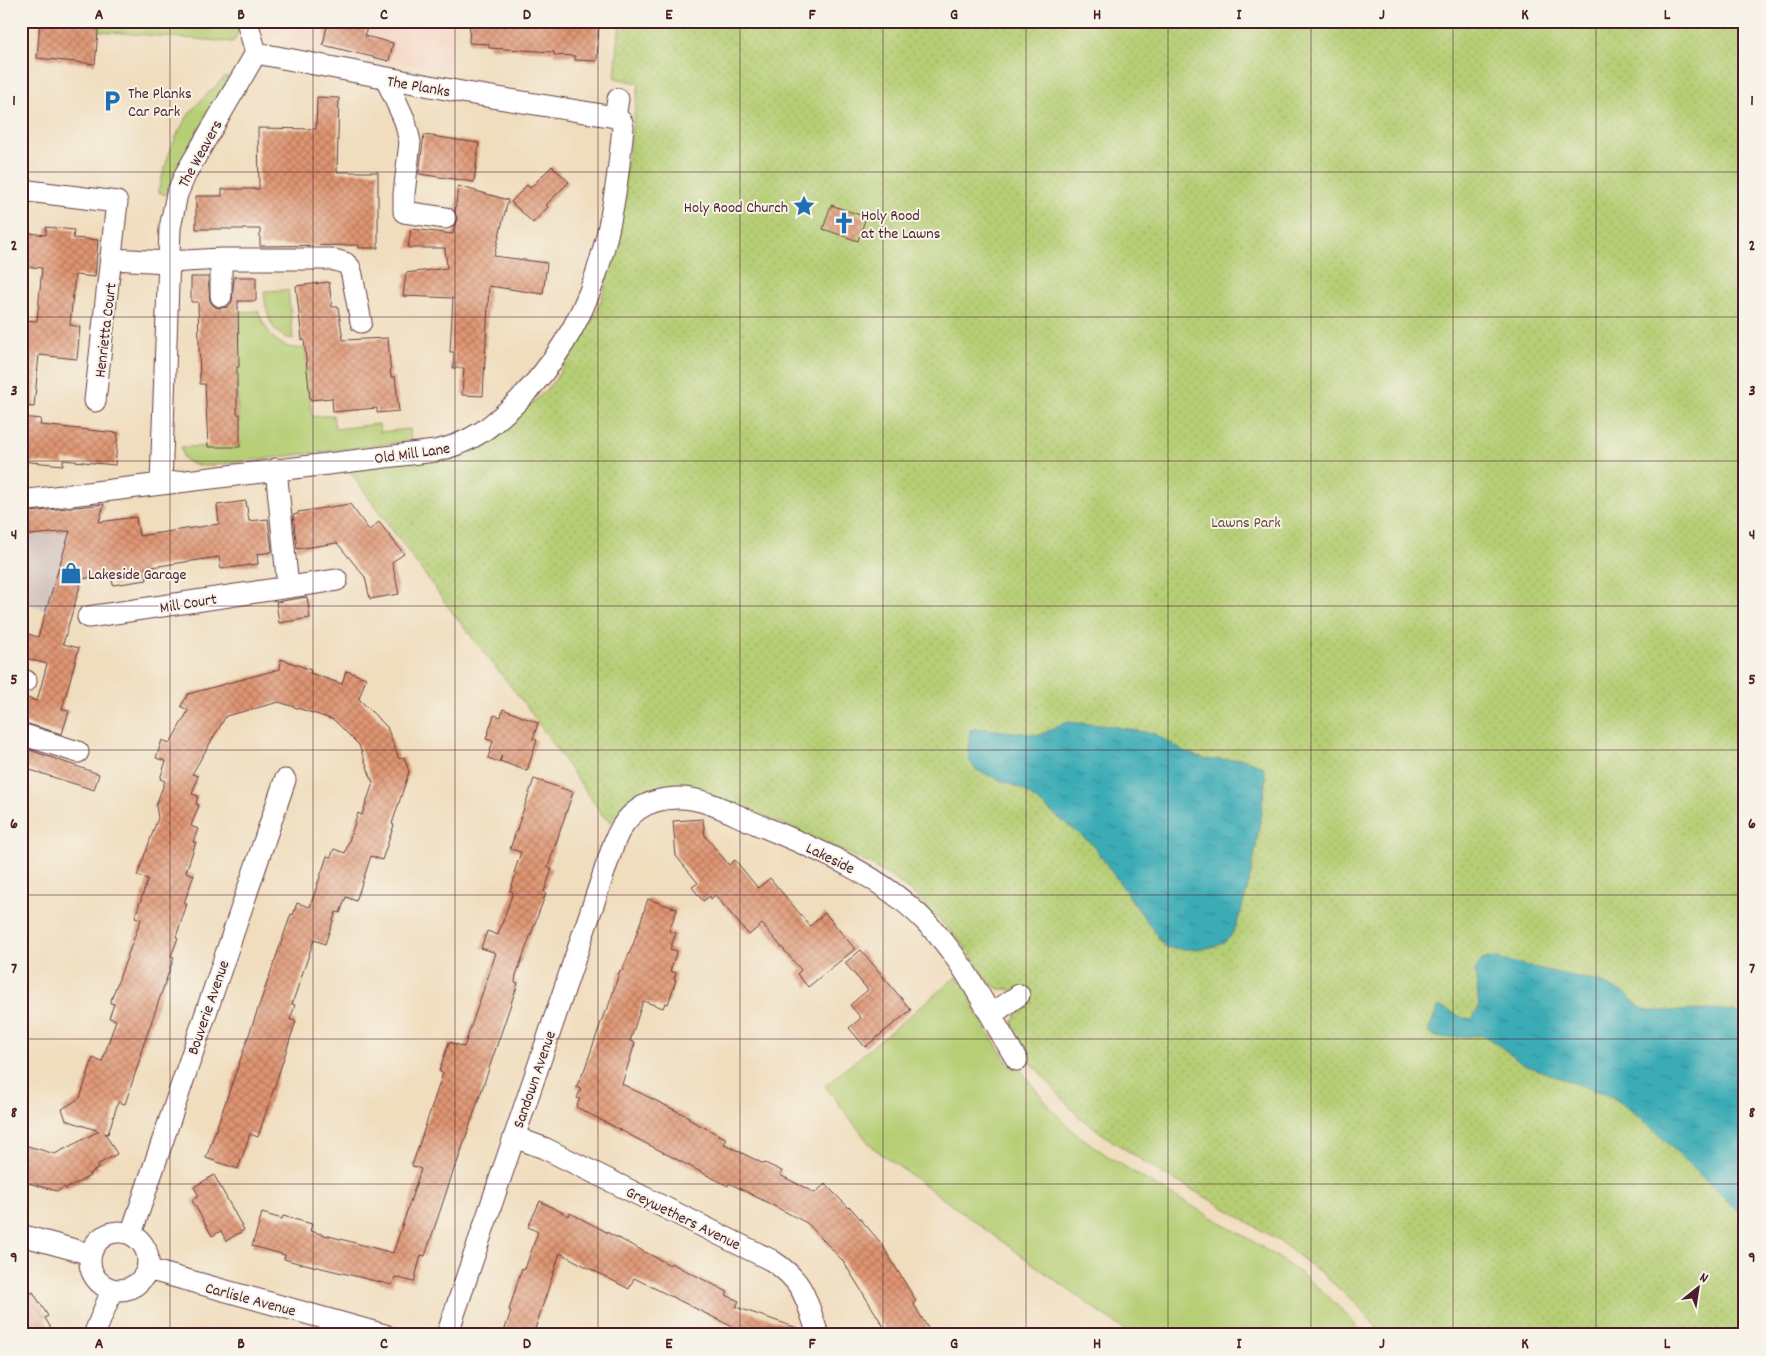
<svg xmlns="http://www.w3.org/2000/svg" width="1766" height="1356" viewBox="0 0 1766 1356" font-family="Dekko,sans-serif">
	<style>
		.built { fill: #f5d3c1 }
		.industrial { fill: #d1c0bc }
		.grass { fill: #b6ce74; stroke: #807650 }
		.park { fill: url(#park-dots); stroke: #807650 }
		.water { fill: url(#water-ripples); stroke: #426670 }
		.building { fill: url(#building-cross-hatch) }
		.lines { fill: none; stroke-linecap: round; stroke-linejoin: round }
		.street-casing { stroke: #633c41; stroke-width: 23 }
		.street { stroke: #fff; stroke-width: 21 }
		.grid { fill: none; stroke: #4a1f2b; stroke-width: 1; stroke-opacity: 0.55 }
		.labels { text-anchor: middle; stroke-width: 4; stroke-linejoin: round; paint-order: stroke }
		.street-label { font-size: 16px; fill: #4a1f2b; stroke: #f7f3e8 }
		.poi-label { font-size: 16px; fill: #4a1f2b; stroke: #f7f3e8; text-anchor: start }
		.park-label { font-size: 16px; fill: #654b3d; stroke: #f7f3e8 }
		.neatline { fill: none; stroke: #4a1f2b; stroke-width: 2 }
		.grid-label { font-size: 16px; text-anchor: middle; font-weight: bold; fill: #4a1f2b }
	</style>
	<defs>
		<pattern id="park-dots" width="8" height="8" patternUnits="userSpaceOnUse" patternTransform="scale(1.25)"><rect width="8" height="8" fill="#b6ce74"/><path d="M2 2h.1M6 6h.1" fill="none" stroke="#9eb065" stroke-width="1.8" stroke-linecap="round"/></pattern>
		<pattern id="water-ripples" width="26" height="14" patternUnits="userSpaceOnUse" patternTransform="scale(1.25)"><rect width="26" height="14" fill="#3bacb6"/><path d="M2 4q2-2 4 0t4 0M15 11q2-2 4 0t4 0" fill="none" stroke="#348b94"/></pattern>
		<pattern id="building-cross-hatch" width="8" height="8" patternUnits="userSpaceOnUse" patternTransform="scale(1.25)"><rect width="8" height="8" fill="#df9572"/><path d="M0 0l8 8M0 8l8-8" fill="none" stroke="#b7795e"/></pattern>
	</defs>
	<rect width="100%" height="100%" fill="#f7f3e8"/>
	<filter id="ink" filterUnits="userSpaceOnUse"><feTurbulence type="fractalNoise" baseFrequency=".02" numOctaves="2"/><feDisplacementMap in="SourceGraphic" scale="10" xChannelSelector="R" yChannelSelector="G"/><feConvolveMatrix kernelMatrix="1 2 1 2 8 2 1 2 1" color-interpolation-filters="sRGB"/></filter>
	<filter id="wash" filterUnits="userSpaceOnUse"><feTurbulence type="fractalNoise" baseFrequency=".0096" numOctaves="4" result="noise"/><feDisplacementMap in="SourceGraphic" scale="20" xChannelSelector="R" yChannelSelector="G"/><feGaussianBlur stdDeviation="1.12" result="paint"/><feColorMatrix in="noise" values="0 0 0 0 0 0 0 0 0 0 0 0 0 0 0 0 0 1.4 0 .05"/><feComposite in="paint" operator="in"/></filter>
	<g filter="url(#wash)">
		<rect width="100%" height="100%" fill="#f0ddbd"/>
		<path class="built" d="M265,21H459L447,71L388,61L387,63L279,40Z"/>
		<path class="industrial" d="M105,503L71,617L21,602V513Z"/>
		<path class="grass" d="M99,21H242L235,40L232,42L98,31Z
			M225,77H230L197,133L166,195L158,192C165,165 173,136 190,113C200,100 213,89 225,77Z
			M288,290L293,339C269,336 266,310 264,291Z
			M258,311C267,333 278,351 305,348L312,417L333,415L335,429L379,424L380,432L410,429L411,441L205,466L192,464L184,459L181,447L240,446L237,384L229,367H239V312Z
			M957,976L968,992L980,1019L1010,1066L1015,1063C1035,1088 1054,1116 1080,1136C1172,1207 1290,1241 1364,1335H1131L872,1147L825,1086Z"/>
		<path class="park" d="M620,21H1745V1335H1383L1356,1303L1321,1273L1279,1241L1218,1204L1163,1174L1114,1142L1078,1116L1025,1056L1015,1037L1013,1021L1019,1008L1010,989H1000L990,984L962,943L916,896L893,878L868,863L783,824L692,789C658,784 630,793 611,822L603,816L527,707L452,612L350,472L520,413L538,398L555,380L597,312L604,292L621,203L639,83L615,78Z"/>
		<path class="water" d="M1067,722L1111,726L1155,734L1185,752L1207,760L1243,759L1263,766L1266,777C1260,821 1255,865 1242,908C1239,917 1236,929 1230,937C1219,952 1181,950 1165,947L1092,844L1022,789L976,770L969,760L968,749L970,730L976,728L1040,735Z
			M1492,958L1600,982L1626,994L1641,1008L1653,1011L1721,1010L1733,1011L1745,1016V1218L1639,1116L1612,1097L1522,1064L1495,1042L1481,1035L1441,1038L1429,1034V1028L1439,1006L1463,1018L1472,1019L1479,1007L1475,970L1482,960Z"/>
		<g id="blocks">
			<path class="building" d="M40,21H99L95,64L37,58Z
				M328,21H368L365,36L393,43L389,61L323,45Z
				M470,21H577V24L599,26L597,61L575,60V56L554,55V52L489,48V44L469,43Z
				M317,97L339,98L337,172H378V248H359V245L260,246V229H196V196H222V189H259L258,128L316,129Z
				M424,135L479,143L474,182L419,174Z
				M552,166L569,182L546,205L548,207L533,223L511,202L527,185L530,188Z
				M458,186L508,200L494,256L547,263L543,294L489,286L483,396L462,395L464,368H453L454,352H450L453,298L403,296L406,273L447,268L445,248H408L411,229L453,234L454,227L457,219L455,212Z
				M831,205L866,217L858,241L823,229Z
				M46,227L74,230L73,238L98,240L95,277L75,275L70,325L80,327L77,359L39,355L34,407L21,406V320L37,321L42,268L21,266V232L46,235Z
				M191,277H208L210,302L215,307L221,308L228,307L232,302L234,277H256V301H238L239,367H237V414H240V447H208L205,384H200L198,302H191Z
				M329,282L332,307H338L343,340L388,338L391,377H395L399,411L377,413V408L333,412L332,398L310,400L304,339L302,340L296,286Z
				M21,417L41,419L40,425L118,433L115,465L63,460V465L21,461Z
				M246,501L249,521L268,519L272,552L257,554L258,564L221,569L219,557L145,568L147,580L113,585L111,574L82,579L63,644L79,648L62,709L69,711L62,734L21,722V696L37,701L47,664L21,657V632L38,637L70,531L21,536V513L104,504L99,522L136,517L139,536L219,524L217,505Z
				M350,504L369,530L379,522L404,554L392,562L399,594L370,599L365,577L337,543L297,549L293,515L298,514V512Z
				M307,597L310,618L279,623L276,602Z
				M281,659L311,670L310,673L342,684L346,671L366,678L359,699L387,727L399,759L404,757L409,772L392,824L394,825L382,860L371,856L356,901L346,897L340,913L336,912L325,944L314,940L292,1004L295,1005L290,1020L296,1021L258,1137L250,1134L238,1169L206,1158L291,914L293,915L297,903L310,907L327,856L331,857L334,849L345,853L358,813L362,815L373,783L359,745L334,720L279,702L226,716L192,774L198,776L192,794L198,796L196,804L199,805L191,826L198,829L193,842H196L186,872L194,875L184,903L187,904L176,937L178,938L171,956L174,957L140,1055L141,1056L125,1104L118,1102L108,1134L105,1133L117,1154L97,1165L99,1168L89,1174L90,1176L66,1189L65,1187L57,1191L21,1181V1144L55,1154L99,1131L66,1120L62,1109L80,1098L93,1058L102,1062L116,1020L109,1018L114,1004L110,1003L141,919L135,917L148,879L137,876L158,818L156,805L165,781L160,779L166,761L156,758L162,740L170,743L188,711L181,706L188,694L280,669Z
				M503,709L538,723L533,739L537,740L527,771L500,761L502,755L499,762L488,758L493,741L486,739L494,715L501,717Z
				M21,747L99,774L94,790L21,767Z
				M534,779L573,792L548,867L552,869L544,892L546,893L516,975L515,982L518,983L456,1166H455L425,1256L421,1255L414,1282L395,1277L392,1285L301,1263V1264L284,1259L285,1255L252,1246L262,1213L282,1219L283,1216L312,1224L310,1231L393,1253L421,1169L412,1166L443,1073L439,1071L449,1042L464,1047L496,953L481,948L487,931L498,935L513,892L510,891L516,874L514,873L521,852L510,849Z
				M703,819L705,836L729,865L735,860L758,888L770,878L810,926L825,913L855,949L808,987L797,974L801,970L762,924L749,935L715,895L711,899L710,896L703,901L692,887L698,883L676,856L673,821Z
				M648,899L677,909L669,931L676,933L670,949L677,951L670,971L676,973L674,979L676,980L668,1004L665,1003L663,1008L643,1001L630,1041L635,1043L622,1084L689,1117L688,1119L727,1139L724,1144L764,1164L765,1163L782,1171L780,1175L815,1193L825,1184L849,1208L850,1207L881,1243L916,1301L913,1303L932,1335H889L843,1261L807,1223L729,1183L728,1186L576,1107L580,1099L577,1098L581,1089L576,1087L584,1071L605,1011H607L620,970L622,971L634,942Z
				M861,950L911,1010L865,1047L849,1028L861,1018L850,1005L868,990L845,963Z
				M214,1175L244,1230L226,1241L221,1231L212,1236L192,1200L199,1196L194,1187Z
				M540,1201L569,1216L570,1213L670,1265L671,1263L728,1292L726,1295L739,1301L736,1307L803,1330L805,1335H749L634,1278L629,1289L560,1253L533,1335H503L511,1311L509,1310L522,1268L525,1269L538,1232L528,1227Z
				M33,1292L48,1316L45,1318L51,1328L39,1335H21V1299Z"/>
		</g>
	</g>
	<g filter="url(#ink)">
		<use href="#blocks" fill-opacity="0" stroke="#633c41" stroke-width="1"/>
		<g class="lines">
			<g class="street-casing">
				<path id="street" d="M247,21L256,53L467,93L615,117
					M386,79L405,121L410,142L404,194V212L445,218
					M21,190L117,202L95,401
					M112,259L168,262L221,259H331L345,263L350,268L352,275L361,322
					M221,259V296
					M276,469L288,587
					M161,484L170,228L177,194L186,173L256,53
					M21,501L435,451C472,443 491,427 518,401C596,323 613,233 623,127L622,122L615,117L618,99
					M88,617L337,580
					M21,679L26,681
					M21,734L78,752
					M991,1015L1019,995
					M514,1137L544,1148L771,1260C805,1282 806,1299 818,1335
					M90 1261a29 29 0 1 1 58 0a29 29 0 1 1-58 0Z
					M131,1234L285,780
					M21,1235L90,1254
					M147,1269L385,1335
					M94,1335L112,1290
					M447,1335L614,843C625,813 645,799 677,798C703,797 729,812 752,822C814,848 877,872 925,921C967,963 986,1011 1017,1060"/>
			</g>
			<use href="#street" class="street"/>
		</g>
	</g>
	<path class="grid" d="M170,21V1335M313,21V1335M455,21V1335M598,21V1335M740,21V1335M883,21V1335M1026,21V1335M1168,21V1335M1311,21V1335M1453,21V1335M1596,21V1335M21,172H1745M21,317H1745M21,461H1745M21,606H1745M21,750H1745M21,895H1745M21,1039H1745M21,1184H1745"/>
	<defs>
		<g id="parking-bare" transform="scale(1.725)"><path d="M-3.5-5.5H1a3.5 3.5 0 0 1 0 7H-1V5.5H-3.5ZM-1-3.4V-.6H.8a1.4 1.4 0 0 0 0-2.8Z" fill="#1f6fb2" stroke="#f7f3e8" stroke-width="2.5" paint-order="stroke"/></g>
		<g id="sight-bare" transform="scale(1.725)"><path d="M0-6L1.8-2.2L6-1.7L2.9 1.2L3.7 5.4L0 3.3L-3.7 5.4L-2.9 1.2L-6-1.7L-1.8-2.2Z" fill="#1f6fb2" stroke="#f7f3e8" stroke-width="2.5" paint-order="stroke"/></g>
		<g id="church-bare" transform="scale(1.725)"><path d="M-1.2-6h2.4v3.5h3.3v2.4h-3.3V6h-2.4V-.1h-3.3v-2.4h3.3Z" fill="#1f6fb2" stroke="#f7f3e8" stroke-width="2.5" paint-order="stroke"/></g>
		<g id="shop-bare" transform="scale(1.725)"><path d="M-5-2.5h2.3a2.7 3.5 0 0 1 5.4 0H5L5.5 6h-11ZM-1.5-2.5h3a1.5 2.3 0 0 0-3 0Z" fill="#1f6fb2" stroke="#f7f3e8" stroke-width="2.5" paint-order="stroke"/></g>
	</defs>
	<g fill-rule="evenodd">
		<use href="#parking-bare" x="112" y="101"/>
		<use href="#sight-bare" x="804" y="206"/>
		<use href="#church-bare" x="844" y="223"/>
		<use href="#shop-bare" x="71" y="573"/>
	</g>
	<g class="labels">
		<g class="street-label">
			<text transform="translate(419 85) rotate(10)" y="6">The Planks</text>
			<text transform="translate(199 153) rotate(-61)" y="6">The Weavers</text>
			<text transform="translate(104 330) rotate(-83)" y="6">Henrietta Court</text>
			<text transform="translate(412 452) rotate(-8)" y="6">Old Mill Lane</text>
			<text transform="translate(188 602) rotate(-9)" y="6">Mill Court</text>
			<text transform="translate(831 857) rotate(26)" y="6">Lakeside</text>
			<text transform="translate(207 1007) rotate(-71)" y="6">Bouverie Avenue</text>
			<text transform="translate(533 1079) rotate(-71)" y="6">Sandown Avenue</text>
			<text transform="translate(684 1217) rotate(26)" y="6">Greywethers Avenue</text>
			<text transform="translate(251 1298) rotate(15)" y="6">Carlisle Avenue</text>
		</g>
		<g class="poi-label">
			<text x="128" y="98">The Planks<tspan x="128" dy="18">Car Park</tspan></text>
			<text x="788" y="212" text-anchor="end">Holy Rood Church</text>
			<text x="861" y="220">Holy Rood<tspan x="861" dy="18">at the Lawns</tspan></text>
			<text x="88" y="579">Lakeside Garage</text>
		</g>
		<g class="park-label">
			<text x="1246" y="527">Lawns Park</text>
		</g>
	</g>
	<rect width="1766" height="1356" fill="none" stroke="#f7f3e8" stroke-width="55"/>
	<g transform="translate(1698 1288) rotate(30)" stroke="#f7f3e8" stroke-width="4" paint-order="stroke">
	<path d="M0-4L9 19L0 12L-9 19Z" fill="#4a1f2b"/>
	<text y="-8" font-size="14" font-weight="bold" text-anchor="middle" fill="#4a1f2b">N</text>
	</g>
	<rect x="28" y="28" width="1710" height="1300" class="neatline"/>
	<g class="grid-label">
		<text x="99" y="19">A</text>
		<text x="241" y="19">B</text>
		<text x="384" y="19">C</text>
		<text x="527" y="19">D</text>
		<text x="669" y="19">E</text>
		<text x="812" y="19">F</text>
		<text x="954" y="19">G</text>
		<text x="1097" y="19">H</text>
		<text x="1239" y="19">I</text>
		<text x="1382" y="19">J</text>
		<text x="1525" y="19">K</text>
		<text x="1667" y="19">L</text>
		<text x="14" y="105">1</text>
		<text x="1752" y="105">1</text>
		<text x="14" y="250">2</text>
		<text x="1752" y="250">2</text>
		<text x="14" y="395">3</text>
		<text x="1752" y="395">3</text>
		<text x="14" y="539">4</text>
		<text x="1752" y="539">4</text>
		<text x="14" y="684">5</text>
		<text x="1752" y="684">5</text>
		<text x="14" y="828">6</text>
		<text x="1752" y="828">6</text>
		<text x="14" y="973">7</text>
		<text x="1752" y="973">7</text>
		<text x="14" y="1117">8</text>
		<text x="1752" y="1117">8</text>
		<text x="14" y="1262">9</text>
		<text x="1752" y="1262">9</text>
		<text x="99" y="1348">A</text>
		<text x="241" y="1348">B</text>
		<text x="384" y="1348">C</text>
		<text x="527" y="1348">D</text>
		<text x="669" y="1348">E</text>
		<text x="812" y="1348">F</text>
		<text x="954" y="1348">G</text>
		<text x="1097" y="1348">H</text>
		<text x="1239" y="1348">I</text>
		<text x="1382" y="1348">J</text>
		<text x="1525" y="1348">K</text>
		<text x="1667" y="1348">L</text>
	</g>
</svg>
